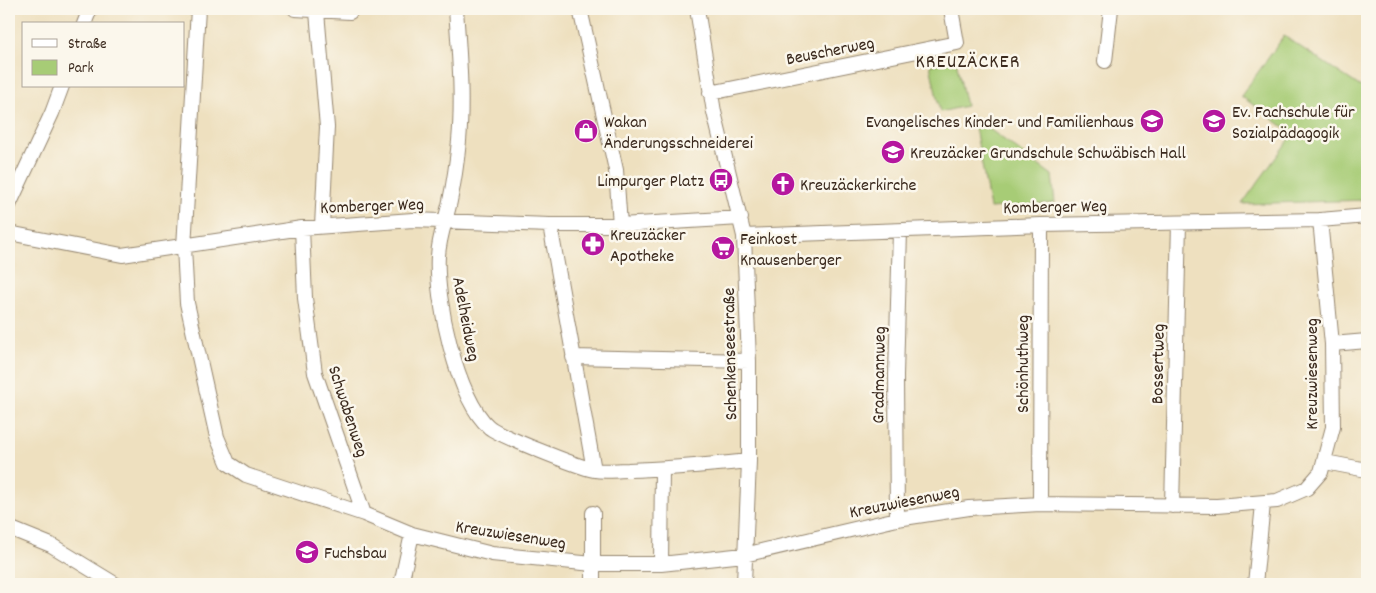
<svg xmlns="http://www.w3.org/2000/svg" width="1376" height="593" viewBox="0 0 1376 593" font-family="Dekko,sans-serif">
	<style>
		.park { fill: #a7cc76; stroke: #717b4a }
		.lines { fill: none; stroke-linecap: round; stroke-linejoin: round }
		.minor-casing { stroke: #94856e; stroke-width: 16 }
		.minor { stroke: #fff; stroke-width: 14 }
		.labels { text-anchor: middle; stroke-width: 5; stroke-linejoin: round; paint-order: stroke }
		.street-label { font-size: 18px; fill: #3b2a1e; stroke: #fbf7ec }
		.poi-label { font-size: 18px; fill: #3b2a1e; stroke: #fbf7ec; text-anchor: start }
		.quarter-label { font-size: 20px; letter-spacing: 1px; fill: #3b2a1e; stroke: #fbf7ec }
	</style>
	<rect width="100%" height="100%" fill="#fbf7ec"/>
	<filter id="ink" filterUnits="userSpaceOnUse"><feTurbulence type="fractalNoise" baseFrequency=".02" numOctaves="2"/><feDisplacementMap in="SourceGraphic" scale="10" xChannelSelector="R" yChannelSelector="G"/><feConvolveMatrix kernelMatrix="1 2 1 2 8 2 1 2 1" color-interpolation-filters="sRGB"/></filter>
	<filter id="wash" filterUnits="userSpaceOnUse"><feTurbulence type="fractalNoise" baseFrequency=".0096" numOctaves="4" result="noise"/><feDisplacementMap in="SourceGraphic" scale="20" xChannelSelector="R" yChannelSelector="G"/><feGaussianBlur stdDeviation="1.12" result="paint"/><feColorMatrix in="noise" values="0 0 0 0 0 0 0 0 0 0 0 0 0 0 0 0 0 1.4 0 .05"/><feComposite in="paint" operator="in"/></filter>
	<g filter="url(#wash)">
		<rect width="100%" height="100%" fill="#eee0bf"/>
		<path class="park" d="M1284,36L1367,91V200L1242,204L1293,134L1241,96Z
			M956,60L966,106L940,112L930,65Z
			M973,117L1052,175L1055,203L990,208Z"/>
	</g>
	<g filter="url(#ink)">
		<g class="lines">
			<g class="minor-casing">
				<path id="minor" d="M198,9L184,247L187,303L217,437L228,463L246,475L364,514L412,534L492,554L593,564H661L744,555L897,519L969,508L1040,504L1217,506L1277,501L1307,488L1321,472L1333,427L1332,344L1320,220
					M295,9L350,12
					M456,9C459,53 463,97 459,141C457,161 454,182 450,201C446,220 439,237 438,256C435,298 457,399 489,427C500,436 579,467 594,470C605,472 618,470 628,470C669,469 709,465 749,461
					M580,9L616,170L620,225
					M697,9L714,112L744,236L749,361V461L744,584
					M317,12L327,127L322,226
					M84,24L90,9
					M1105,61L1111,9
					M710,93L957,43L951,9
					M9,205L52,113L62,86
					M550,225L594,470
					M302,228L305,298L315,373L364,514
					M9,233L122,255L302,228L413,220L550,225H620L741,218
					M744,236L1041,225L1320,220L1367,216
					M1332,344L1367,341
					M573,357L749,361
					M1325,462L1367,470
					M1040,504L1041,225
					M1172,506L1179,223
					M593,513V584
					M897,519L896,375L900,231
					M9,528L51,545L115,584
					M661,564L662,469
					M401,584L412,534
					M1255,584L1263,504"/>
			</g>
			<use href="#minor" class="minor"/>
		</g>
	</g>
	<defs>
		<g id="school-disc" transform="scale(1.25)"><circle r="9.5" fill="#b5179e" stroke="#fbf7ec"/><path d="M0-5L7-2L0 1L-7-2ZM-4 1L0 2.5L4 1V4Q0 6-4 4Z" fill="#fff"/></g>
		<g id="shop-disc" transform="scale(1.25)"><circle r="9.5" fill="#b5179e" stroke="#fbf7ec"/><path d="M-5-2.5h2.3a2.7 3.5 0 0 1 5.4 0H5L5.5 6h-11ZM-1.5-2.5h3a1.5 2.3 0 0 0-3 0Z" fill="#fff"/></g>
		<g id="bus-disc" transform="scale(1.25)"><circle r="9.5" fill="#b5179e" stroke="#fbf7ec"/><path d="M-5-6H5V4H4V6H2V4H-2V6H-4V4H-5ZM-3.5-4V0h7V-4ZM-3.5 1.2v1.5H-2V1.2ZM2 1.2v1.5H3.5V1.2Z" fill="#fff"/></g>
		<g id="church-disc" transform="scale(1.25)"><circle r="9.5" fill="#b5179e" stroke="#fbf7ec"/><path d="M-1.2-6h2.4v3.5h3.3v2.4h-3.3V6h-2.4V-.1h-3.3v-2.4h3.3Z" fill="#fff"/></g>
		<g id="pharmacy-disc" transform="scale(1.25)"><circle r="9.5" fill="#b5179e" stroke="#fbf7ec"/><path d="M-2-6h4v4h4v4h-4v4h-4v-4h-4v-4h4Z" fill="#fff"/></g>
		<g id="supermarket-disc" transform="scale(1.25)"><circle r="9.5" fill="#b5179e" stroke="#fbf7ec"/><path d="M-6-5.5h2.5l.6 2H6L4.5 2H-2.5L-4.4-4H-6ZM-1.5 3.2a1.3 1.3 0 1 0 .1 0ZM3 3.2a1.3 1.3 0 1 0 .1 0Z" fill="#fff"/></g>
	</defs>
	<g fill-rule="evenodd">
		<use href="#school-disc" x="1152" y="121"/>
		<use href="#school-disc" x="1214" y="121"/>
		<use href="#shop-disc" x="586" y="131"/>
		<use href="#school-disc" x="893" y="152"/>
		<use href="#bus-disc" x="721" y="180"/>
		<use href="#church-disc" x="783" y="184"/>
		<use href="#pharmacy-disc" x="593" y="244"/>
		<use href="#supermarket-disc" x="723" y="248"/>
		<use href="#school-disc" x="307" y="552"/>
	</g>
	<g class="labels">
		<g class="street-label">
			<text transform="translate(830 50) rotate(-11)" y="6">Beuscherweg</text>
			<text transform="translate(372 205) rotate(-2)" y="6">Komberger Weg</text>
			<text transform="translate(1055 206) rotate(-1)" y="6">Komberger Weg</text>
			<text transform="translate(467 319) rotate(79)" y="6">Adelheidweg</text>
			<text transform="translate(729 354) rotate(-91)" y="6">Schenkenseestraße</text>
			<text transform="translate(1022 364) rotate(-90)" y="6">Schönhuthweg</text>
			<text transform="translate(1157 364) rotate(-89)" y="6">Bossertweg</text>
			<text transform="translate(1311 374) rotate(-90)" y="6">Kreuzwiesenweg</text>
			<text transform="translate(878 375) rotate(-89)" y="6">Gradmannweg</text>
			<text transform="translate(349 411) rotate(72)" y="6">Schwabenweg</text>
			<text transform="translate(904 501) rotate(-11)" y="6">Kreuzwiesenweg</text>
			<text transform="translate(511 534) rotate(9)" y="6">Kreuzwiesenweg</text>
		</g>
		<g class="poi-label">
			<text x="1232" y="117">Ev. Fachschule für<tspan x="1232" dy="21">Sozialpädagogik</tspan></text>
			<text x="604" y="127">Wakan<tspan x="604" dy="21">Änderungsschneiderei</tspan></text>
			<text x="1134" y="127" text-anchor="end">Evangelisches Kinder- und Familienhaus</text>
			<text x="910" y="158">Kreuzäcker Grundschule Schwäbisch Hall</text>
			<text x="704" y="186" text-anchor="end">Limpurger Platz</text>
			<text x="800" y="190">Kreuzäckerkirche</text>
			<text x="610" y="240">Kreuzäcker<tspan x="610" dy="21">Apotheke</tspan></text>
			<text x="740" y="244">Feinkost<tspan x="740" dy="21">Knausenberger</tspan></text>
			<text x="324" y="558">Fuchsbau</text>
		</g>
		<g class="quarter-label">
			<text x="968" y="67">KREUZÄCKER</text>
		</g>
	</g>
	<rect width="1376" height="593" fill="none" stroke="#fbf7ec" stroke-width="30"/>
	<rect x="22" y="22" width="162" height="65" fill="#fbf7ec" stroke="#aea59a"/>
	<rect x="32" y="39" width="25" height="8" fill="#ffffff" stroke="#aea59a"/>
	<text x="68" y="48" font-size="15" fill="#3b2a1e">Straße</text>
	<rect x="32" y="60" width="25" height="15" fill="#a7cc76" stroke="#aea59a"/>
	<text x="68" y="72" font-size="15" fill="#3b2a1e">Park</text>
</svg>
